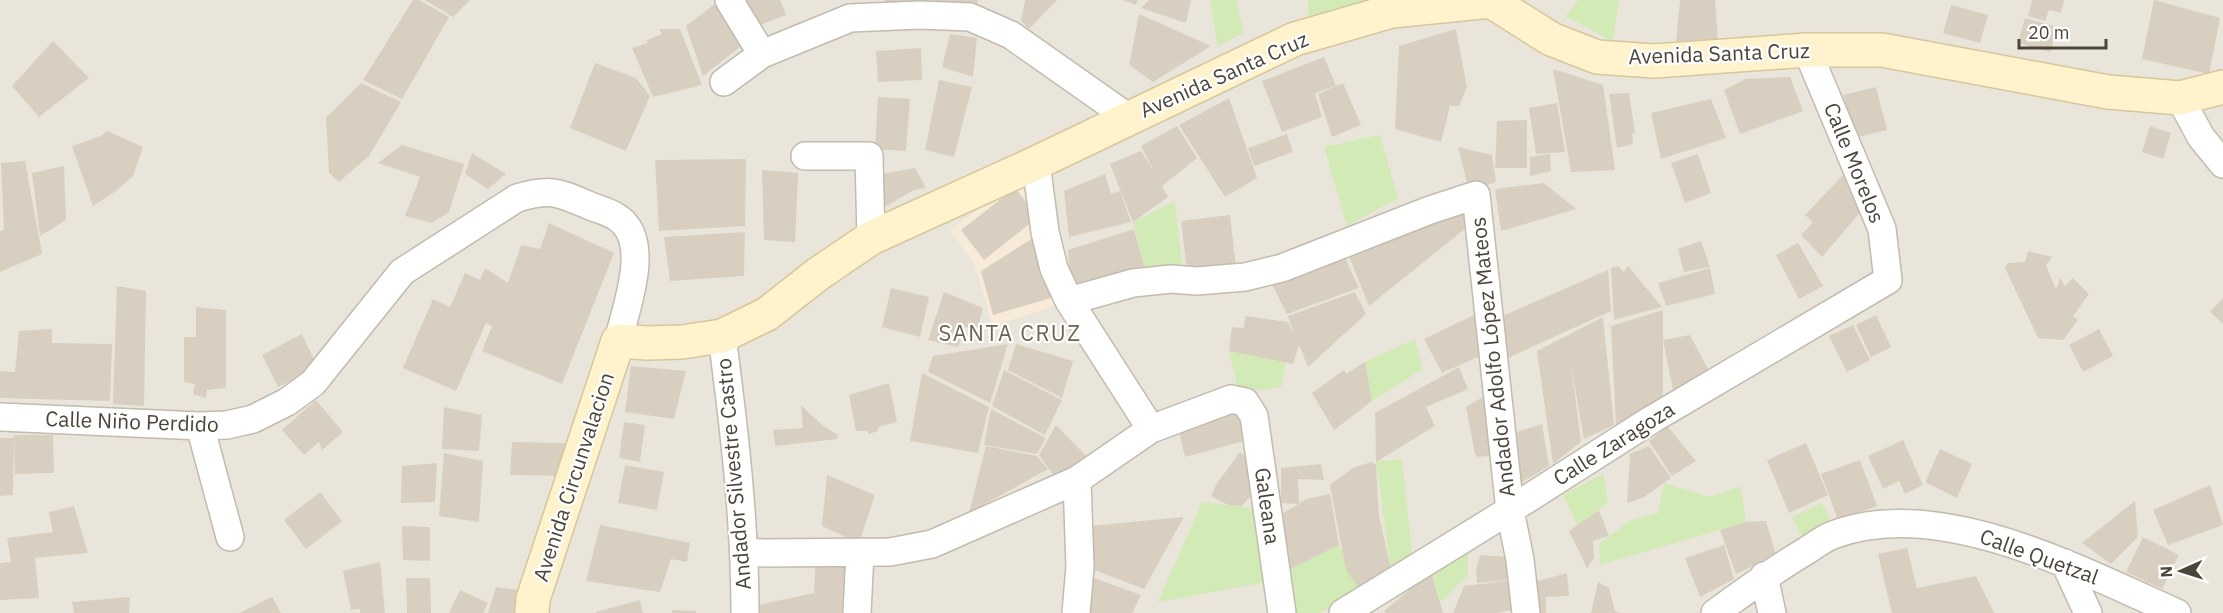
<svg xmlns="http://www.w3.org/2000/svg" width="2223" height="613" viewBox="0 0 2223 613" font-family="'IBM Plex Sans',sans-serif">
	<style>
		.residential { fill: #eae5da }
		.commercial { fill: #f7ead8 }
		.green { fill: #d2eab5 }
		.building { fill: #d8cfc1 }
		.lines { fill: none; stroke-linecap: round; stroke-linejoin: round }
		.street-casing { stroke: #c2bbae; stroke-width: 30 }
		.secondary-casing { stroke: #d6c79b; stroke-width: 36 }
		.street { stroke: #fff; stroke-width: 27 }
		.secondary { stroke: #fff3cd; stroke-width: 33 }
		.labels { text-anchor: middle; stroke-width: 4.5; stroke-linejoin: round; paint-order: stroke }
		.street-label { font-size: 21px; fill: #4b4439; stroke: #fff }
		.neighbourhood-label { font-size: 22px; letter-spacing: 1.5px; fill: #6e6250; stroke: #fff }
	</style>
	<rect width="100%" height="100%" fill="#f6f3ec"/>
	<path class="residential" d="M0,0H2223V613H0Z"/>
	<path class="commercial" d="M1015,182L1036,200L1060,304L993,326L974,264L950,230Z"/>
	<path class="green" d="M1210,0H1237L1243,33L1218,47Z
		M1308,0H1399L1309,28Z
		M1578,0H1619L1613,42L1566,16Z
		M1380,135L1398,198L1347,226L1324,147Z
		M1175,201L1182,266L1145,268L1133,222Z
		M1415,339L1423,369L1372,401L1365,362Z
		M1229,351L1286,363L1281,387L1239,393Z
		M1402,459L1412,553L1391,570L1376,462Z
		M1603,474L1608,502L1578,526L1563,495Z
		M1664,483L1710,497L1741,486L1746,522L1600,565L1599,544L1631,520L1658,513Z
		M1202,502L1252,508L1267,582L1158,602Z
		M1822,503L1832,524L1803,538L1792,517Z
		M1339,545L1360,590L1320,613H1294L1280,574Z
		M1468,545V575L1441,602L1431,572Z"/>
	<path class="building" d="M413,0H419L449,17L402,99L363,80Z
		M425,0H470L453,17Z
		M744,0H780L786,15L755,27Z
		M885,0H932L934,9L889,10Z
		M935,0H977L978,6L938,10Z
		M1025,0H1057L1029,29L1021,21Z
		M1123,0H1138L1136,5Z
		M1149,0H1191L1186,23L1141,8Z
		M1680,0H1715L1718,42H1676Z
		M2032,0H2064L2061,13L2049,10L2045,21L2028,16Z
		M2154,0L2220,18L2209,74L2142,59Z
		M716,3L745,43L703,76L686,26Z
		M1951,5L1988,15L1980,43L1943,33Z
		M1139,14L1211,46L1153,82L1129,65Z
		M2025,18L2058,27L2050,52L2018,43Z
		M659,29H680L702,85L653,97L632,48L648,43L647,40L662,34Z
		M1456,29L1467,87L1459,106H1450L1441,142L1395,129L1399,46Z
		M950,34L977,38L973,77L942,67Z
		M53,41L89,78L39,117L12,86Z
		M921,48L922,80L878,82L876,51Z
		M1324,57L1336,86L1315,93L1322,117L1282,132L1262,81Z
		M595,63L636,78L650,96L626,151L570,128Z
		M1553,69L1603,85L1615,170L1571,172Z
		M1790,77L1803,111L1740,134L1724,90L1745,79Z
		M939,80L972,87L954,157L925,150Z
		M361,83L401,102L369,156L339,182L329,173L326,118Z
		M1343,83L1361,125L1332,137L1318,94Z
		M1876,87L1887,130L1854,138L1843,95Z
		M1629,93L1635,133L1632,134L1633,144L1617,148L1609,94Z
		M878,97L910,99L906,151L875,149Z
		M1229,98L1257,178L1225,197L1179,125Z
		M1711,99L1726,138L1661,159L1651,113Z
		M1557,103L1565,152L1536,154L1529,108Z
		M1527,120V168H1495L1497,121Z
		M1177,126L1197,158L1162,186L1168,197L1133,222L1110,164L1141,151L1155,173L1141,146Z
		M2150,126L2171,133L2163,159L2142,152Z
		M107,131L143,147L133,176L116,191L93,206L72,146L101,136Z
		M1287,134L1293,152L1254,166L1248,148Z
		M402,145L464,164L449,212L432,223L405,216L420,177L378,163Z
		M1458,147L1492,155L1496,182L1469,191Z
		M472,153L506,174L488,189L465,174Z
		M1550,154L1551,171L1530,176V157Z
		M1698,154L1711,193L1685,203L1671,163Z
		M746,159L745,226L659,231L655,160Z
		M25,161L42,254L0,272V231L4,230L1,163Z
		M64,166L66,220L40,236L32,173Z
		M915,168L926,188L914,190L871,215L876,175Z
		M762,170L798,173L795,242L764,240Z
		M1845,173L1862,210L1822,257L1801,235L1813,222L1805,215Z
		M1105,174L1111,194L1120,191L1131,222L1069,237L1064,191Z
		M1544,183L1576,209L1501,231L1495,189Z
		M1015,188L1038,217L984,260L961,230Z
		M1460,204L1471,224L1369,306L1346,249Z
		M1230,215L1236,266L1187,272L1181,221Z
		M549,223L614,253L562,384L482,351L492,326L486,323L456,391L403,368L433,299L450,307L465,273L480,280L485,268L508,283L521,245L540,249Z
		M1134,229L1147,276L1083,295L1074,283L1069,268L1068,250Z
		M745,232L744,276L670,281L664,237Z
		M1036,236L1054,297L993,315L981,271Z
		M1701,241L1710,267L1684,272L1678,249Z
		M1798,243L1823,286L1799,299L1776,255Z
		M1341,249L1359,288L1287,314L1267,275Z
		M2028,251L2052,257L2046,265L2056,290L2060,278L2065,286L2073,278L2089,294L2073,316L2078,320L2063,340L2038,338L2005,268L2008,263L2025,262Z
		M1618,266L1624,272L1628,266L1662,307L1614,320L1611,268Z
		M1710,268L1715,294L1666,306L1658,283Z
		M1608,270L1611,311L1501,361L1500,317Z
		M117,286L146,291L144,406L113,404Z
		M891,288L929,297L920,337L882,327Z
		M944,292L983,308L977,330L965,327L958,347L928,340Z
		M1355,292L1366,314L1308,367L1299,345L1293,364L1229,351L1232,327L1244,328L1245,316L1288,322L1294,335L1288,316Z
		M2223,298V324L2210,312Z
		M196,307L226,310V388L207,390L206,398L193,394L195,384L184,382V337H196Z
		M1663,310V340L1690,335L1711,375L1674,395L1663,340V403L1616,426L1611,326Z
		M1476,314L1487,353L1442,373L1424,339Z
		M1876,315L1891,347L1871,357L1856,325Z
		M1603,317L1614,425L1584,439L1571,365L1581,442L1553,464L1537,351Z
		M1853,325L1870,360L1847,372L1829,336Z
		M52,329V343L112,344L110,401L0,398V371L15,372L19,331Z
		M2099,329L2113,356L2083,372L2069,345Z
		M302,334L318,368L278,387L262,355Z
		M1008,344L990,403L928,372L933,356Z
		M1016,344L1073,361L1062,398L1008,370Z
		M1365,362L1372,401L1334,430L1312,393L1344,370L1346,374Z
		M631,366L686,371L674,419L625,412Z
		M1459,367L1468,389L1426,407L1435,426L1376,462L1375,413Z
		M1004,370L1062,400L1045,435L992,406Z
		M922,373L989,407L978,453L910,441Z
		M889,383L897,422L878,427V431L869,434L867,431H856L849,395Z
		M1486,395L1497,455L1478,457L1475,454L1466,407Z
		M316,400L343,432L322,450L319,442L304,455L282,430Z
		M801,405L822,425L838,435L837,439L775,446L773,430L803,428Z
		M444,407L482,415L479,451L442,449Z
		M1247,408L1255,438L1185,457L1178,426Z
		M991,409L1046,438L1037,454L984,445Z
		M624,422L645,425L640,462L619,458Z
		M1542,424L1549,466L1514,487L1510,434Z
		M1056,425L1093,463L1057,480L1039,455Z
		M1668,427L1696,461L1672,476L1649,441Z
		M14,435H53L54,473L15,474Z
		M0,438H14L13,495L0,496Z
		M1903,440L1923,485L1905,494L1899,481L1883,489L1868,456Z
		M512,442L565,443L564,476L510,475Z
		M1806,443L1828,495L1789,513L1767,460Z
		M986,446L1037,456L1048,469L969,513Z
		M1649,446L1671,478L1644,497L1627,503L1630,454Z
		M1940,449L1972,464L1957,498L1925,482Z
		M1240,452L1257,465L1255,491L1242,506L1228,505L1211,496L1216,485Z
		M444,453L483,461L479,522L439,516Z
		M1860,460L1877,506L1838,520L1821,474Z
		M1371,462L1376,465L1379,516L1391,570L1360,590L1346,570L1330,485L1353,468Z
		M437,463L435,502L401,503L402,466Z
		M1321,464L1324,480L1298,479L1299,504L1281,503V468Z
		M625,465L664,472L657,510L618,503Z
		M827,475L875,495L859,543L822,526Z
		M2210,485L2223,525L2168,545L2153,510Z
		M320,492L342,521L306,549L284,520Z
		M1330,494L1339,545L1280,574L1271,520L1307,499Z
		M2135,501L2138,537L2111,564L2082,543Z
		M74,506L88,553L35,558L39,598L0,600V563L11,562L7,538L53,532L49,512Z
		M1599,510L1609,536L1593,541L1594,558L1587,568L1569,531Z
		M1184,517L1144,589L1089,568L1090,526Z
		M1766,521L1776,555L1736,574L1720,530L1746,522Z
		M600,525L690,543L687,562L671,559L660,592L586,581Z
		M402,526L430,527V561L403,560Z
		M2143,537L2179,555L2162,589L2126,572Z
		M1724,545L1734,579L1700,597L1685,558Z
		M1907,548L1917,588L1976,576L1994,613H1892L1878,554Z
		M816,553L857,560L851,613H749V607L814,593Z
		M1480,555L1512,557L1517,579L1477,583L1476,570Z
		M380,562L385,613H360V609L351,610L343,571Z
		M1431,572L1443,613H1386L1384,611Z
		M1567,573L1569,596L1546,597V613H1530L1527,584Z
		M1088,576L1141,595L1132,613H1086Z
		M406,578H430L431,613H407Z
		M1513,580L1518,608L1498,613H1453L1464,586Z
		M1598,582L1609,588L1615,611L1620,613H1591Z
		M496,587L525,591L518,613H488Z
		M460,590L488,603L483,613H449Z
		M130,597L129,613H74L72,602Z
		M272,597L281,613H239Z
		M640,600L643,613H596V612Z
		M672,610L696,611V613H672Z"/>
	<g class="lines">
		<g class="street-casing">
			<path id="street" d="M729,0L762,54
				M724,82L762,54L850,18L920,15L970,17L1011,35L1129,118
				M2180,98L2201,137L2223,164
				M805,156H869L871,238
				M1036,163L1045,232L1054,269L1069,301L1151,429
				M1069,301L1133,283L1171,279L1197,281L1245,277L1282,268L1430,210L1476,195L1510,510L1520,560L1526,613
				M722,336C734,428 745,520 745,613
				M0,417L200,426L227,425L253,419L287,402L313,383L402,272L517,198C550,188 558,192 588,205C597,209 610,212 618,218C652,241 626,308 618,341
				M200,426L230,537
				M745,553L890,552L932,544L1077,480L1151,429L1231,399L1245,402L1254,416L1282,613
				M2065,563L2088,613
				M1764,576L1772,613
				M857,613L860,553
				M1076,613L1080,567L1077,480
				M1343,613L1510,510L1651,420L1888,280L1882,229L1807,50
				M1715,613C1745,591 1774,570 1806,551C1814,546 1824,538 1833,535C1938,494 2082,571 2177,613"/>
		</g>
		<g class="secondary-casing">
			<path id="secondary" d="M532,613L533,599L618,341L647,343L682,342L722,336L767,314L818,274L871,238L1036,163L1295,39L1392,11L1491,1L1551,39L1597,57L1654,61L1807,50H1882L2108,92L2180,98L2223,87"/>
		</g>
		<use href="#street" class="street"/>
		<use href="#secondary" class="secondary"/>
	</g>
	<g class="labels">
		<g class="street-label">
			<text transform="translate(1719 54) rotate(-2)" y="7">Avenida Santa Cruz</text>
			<text transform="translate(1224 75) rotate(-24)" y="7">Avenida Santa Cruz</text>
			<text transform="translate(1854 163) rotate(68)" y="7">Calle Morelos</text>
			<text transform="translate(1493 357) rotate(-96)" y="7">Andador Adolfo López Mateos</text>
			<text transform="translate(132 422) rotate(2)" y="7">Calle Niño Perdido</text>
			<text transform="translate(1614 444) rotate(-32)" y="7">Calle Zaragoza</text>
			<text transform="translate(734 474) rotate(-95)" y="7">Andador Silvestre Castro</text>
			<text transform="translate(574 477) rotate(-72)" y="7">Avenida Circunvalacion</text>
			<text transform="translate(1267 506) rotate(82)" y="7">Galeana</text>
			<text transform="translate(2039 557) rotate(20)" y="7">Calle Quetzal</text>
		</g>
		<g class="neighbourhood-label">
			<text x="1010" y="341">SANTA CRUZ</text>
		</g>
	</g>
	<g transform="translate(2181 571) rotate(267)" stroke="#ffffff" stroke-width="4.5" paint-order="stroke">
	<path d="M0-4.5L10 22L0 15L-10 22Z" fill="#4b4439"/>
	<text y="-9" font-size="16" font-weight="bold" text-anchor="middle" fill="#4b4439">N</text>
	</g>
	<path d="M2019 39v9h87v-9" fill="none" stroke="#4b4439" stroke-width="3"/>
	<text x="2028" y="39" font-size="18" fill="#4b4439" stroke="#ffffff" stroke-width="4.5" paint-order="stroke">20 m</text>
</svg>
